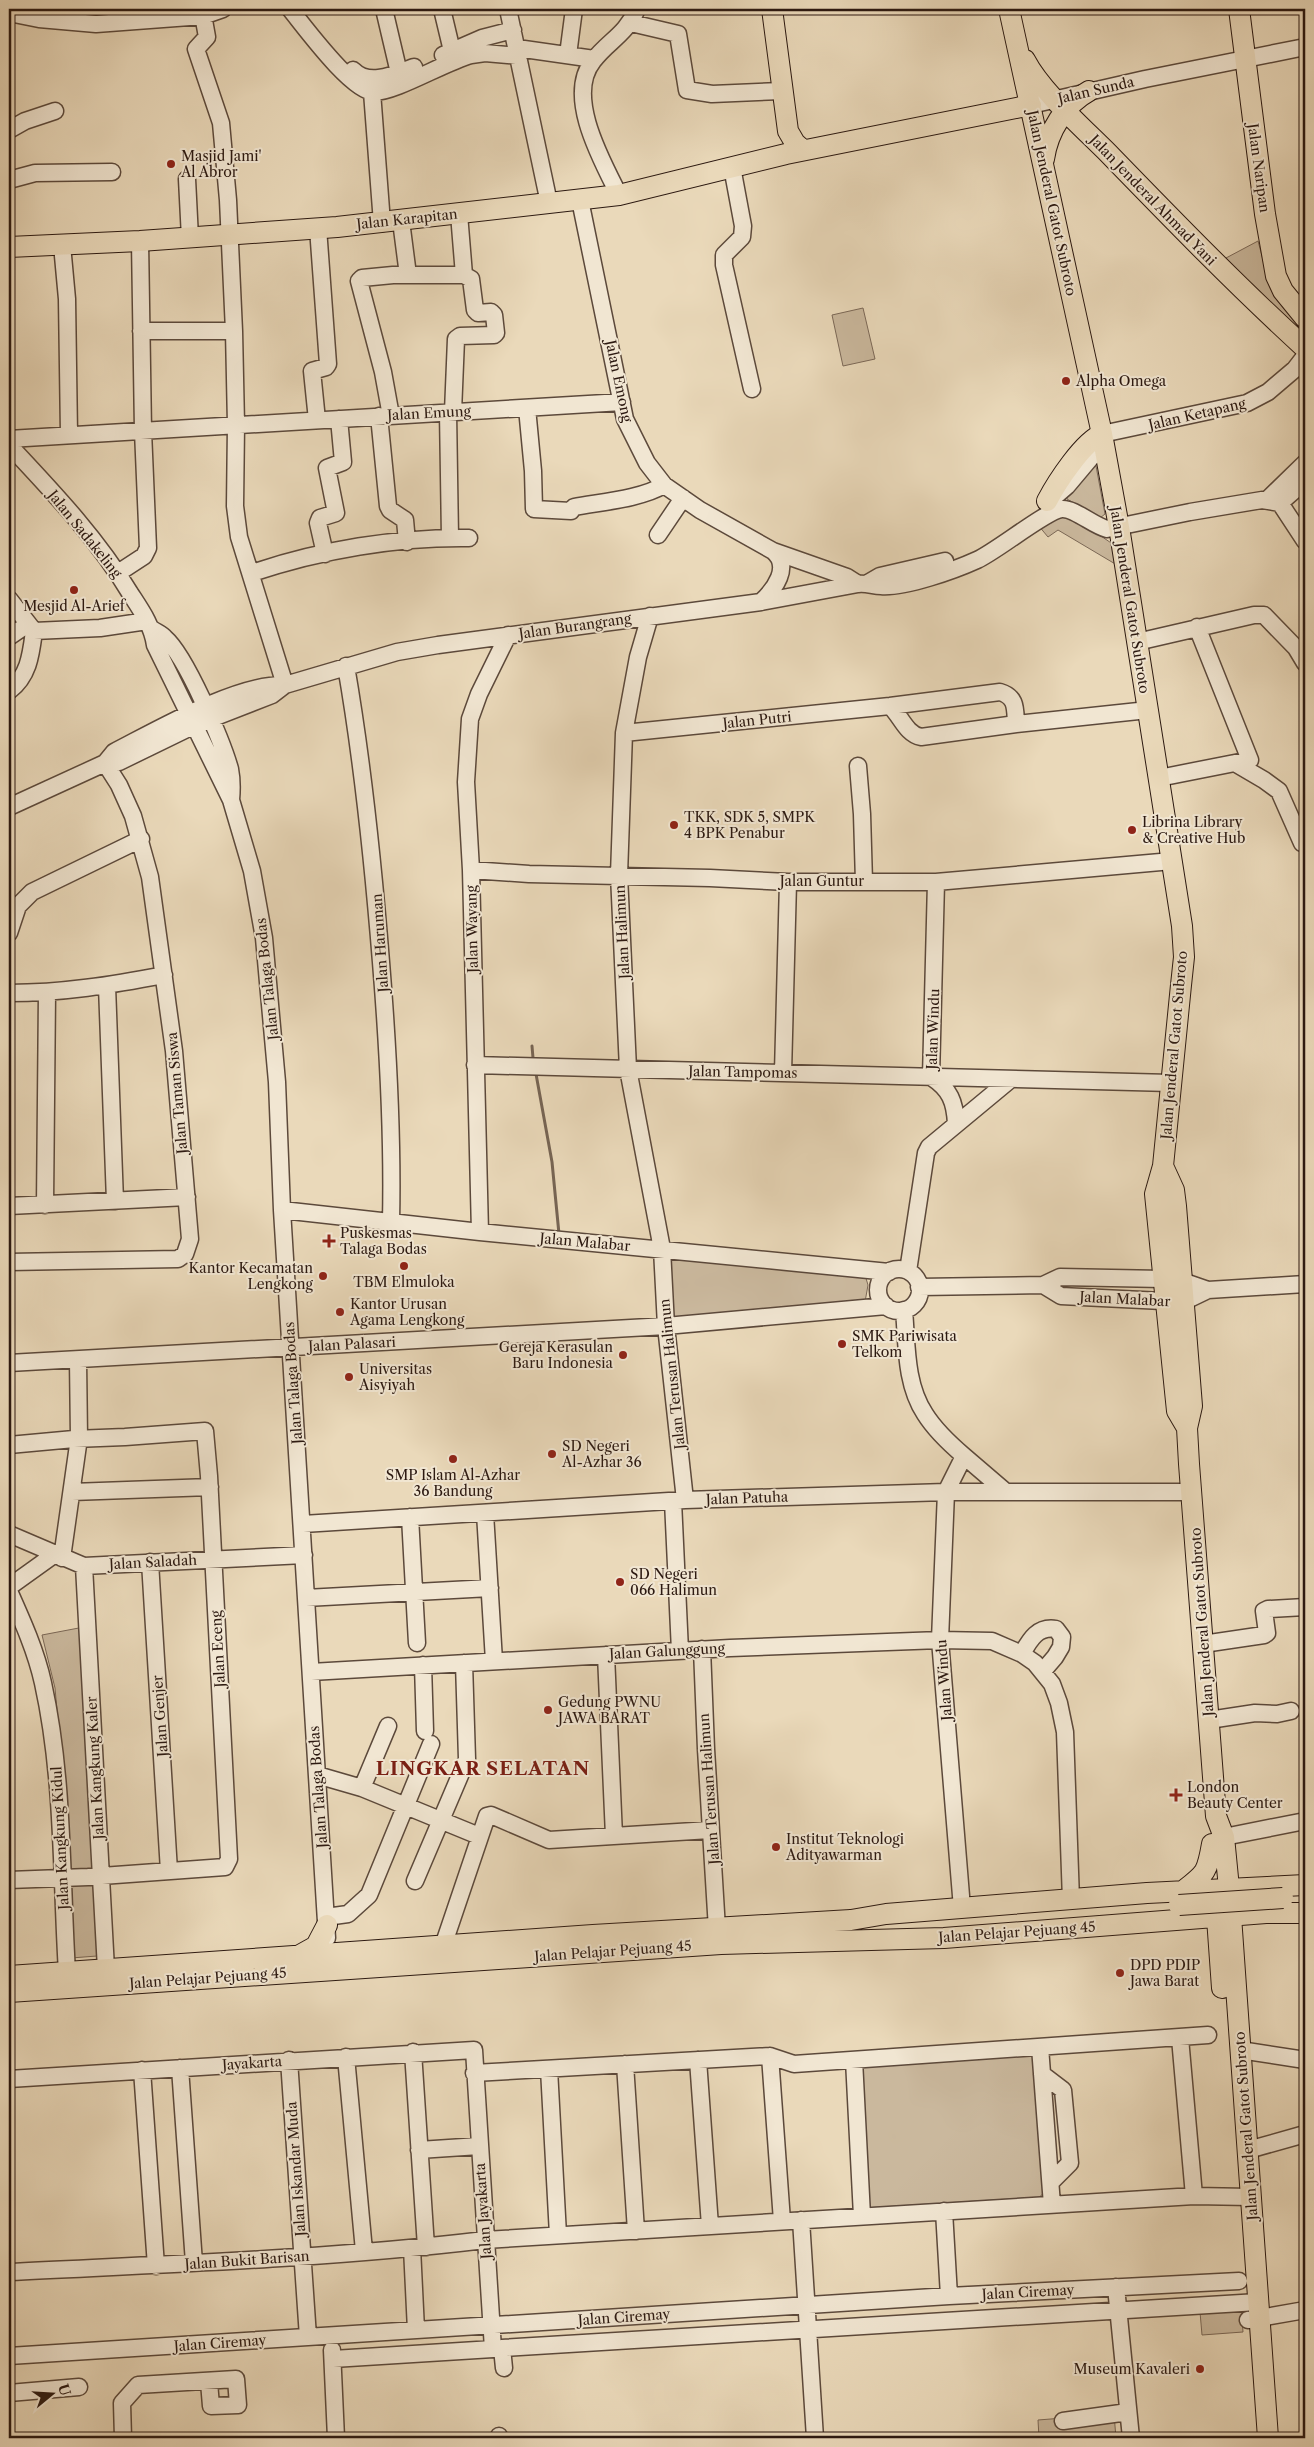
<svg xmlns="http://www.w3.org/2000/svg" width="1314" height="2447" viewBox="0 0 1314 2447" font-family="'Libre Caslon Text',serif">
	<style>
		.green { fill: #cab89d; stroke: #7b6857 }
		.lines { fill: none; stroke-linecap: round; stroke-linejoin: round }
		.stream { stroke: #776554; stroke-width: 3 }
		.minor-casing { stroke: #5c493b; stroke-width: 19 }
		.major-casing { stroke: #2c1911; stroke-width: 22 }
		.minor { stroke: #f1e6d2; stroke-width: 16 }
		.major { stroke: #ead9ba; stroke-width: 20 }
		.major-bridge-casing { stroke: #2c1911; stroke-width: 22; stroke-linecap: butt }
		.major-bridge { stroke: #ead9ba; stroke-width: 20 }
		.poi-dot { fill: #8f2418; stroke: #f1e6d2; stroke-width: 2 }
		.labels { text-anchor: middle; stroke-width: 4; stroke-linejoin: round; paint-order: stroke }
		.street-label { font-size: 14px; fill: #2c1911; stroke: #f1e6d2 }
		.poi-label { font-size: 14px; fill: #2c1911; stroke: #f1e6d2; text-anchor: start }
		.district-label { font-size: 19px; font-weight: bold; letter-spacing: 1px; fill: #7a1f14; stroke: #f1e6d2 }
	</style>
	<rect width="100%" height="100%" fill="#ead9ba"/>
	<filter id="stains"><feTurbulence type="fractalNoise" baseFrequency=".004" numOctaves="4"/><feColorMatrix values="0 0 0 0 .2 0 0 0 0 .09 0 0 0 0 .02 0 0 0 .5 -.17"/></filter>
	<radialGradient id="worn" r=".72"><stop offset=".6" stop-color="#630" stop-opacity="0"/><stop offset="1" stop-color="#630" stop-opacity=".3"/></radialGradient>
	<path class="green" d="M1258,241L1266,271L1301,328L1298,332L1226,258Z
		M863,308L875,359L843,366L832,315Z
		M1092,465L1096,466L1105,514L1100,518L1067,499V494Z
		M1059,514L1073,517L1120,549L1122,568L1058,530L1048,537L1038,525Z
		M669,1253L865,1275L868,1285L865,1302L670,1320Z
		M84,1627L110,1955L71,1958L59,1733L55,1688L42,1635Z
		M1035,2051L1044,2195H1041V2197L864,2208L858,2067Z
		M1241,2303L1243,2332L1202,2335L1200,2312Z
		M1114,2414L1116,2438H1039L1038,2420Z"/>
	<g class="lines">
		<path class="stream" d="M532,1046L533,1058
			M536,1074L552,1162L559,1234"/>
		<g class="minor-casing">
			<path id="minor" d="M202,9L207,37L196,49L221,123L228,200L234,331L236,425L235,506L239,537L285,685
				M290,9C304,26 352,92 374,92C396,92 445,62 471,55L485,53L519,56
				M384,9L399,73
				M442,9L452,51
				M508,9L549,203
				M9,13L39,19L96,24L203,16L223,9
				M631,23L678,34L687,90L712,94L781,91
				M517,48L594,59
				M443,55L482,38L513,30
				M568,55L574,9
				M353,70C369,87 395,74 414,67
				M372,92L382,223
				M1031,105L1145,79L1305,47
				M9,130L25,121L55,111
				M732,167L743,226L742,237L724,255V265L752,389
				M187,179L190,238
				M9,180L35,173L112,172
				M619,195C602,161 565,96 593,61C609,40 625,36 637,9
				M580,200L625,419L647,463L664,485L700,510L773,551L847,577L858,584
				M401,221L408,275
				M62,245L67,299L69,435
				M141,331H234
				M527,408L533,471L534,509L571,511L574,507C600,502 641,499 664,485
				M448,412L450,538
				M453,412L456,339L460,336L494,335L496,333L494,315L491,312L478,313L475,310L471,279L464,275L459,214
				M379,416L388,506L390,510L405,520L407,542
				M391,416L383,372L359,281L362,278L393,275H464
				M317,420L312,371L326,367L328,364L318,228
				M1102,434L1247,403L1268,392L1295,369L1305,356
				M9,439L622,402
				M9,445C53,492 97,538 130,593C141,610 152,625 155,645L231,800L252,871L264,938L277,1082L282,1210L327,1938
				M1052,499L1067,486L1104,442
				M1267,500L1305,463
				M1280,503L1305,541
				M658,535L683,498
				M325,554L318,523L320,518L336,513L327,468L343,462L339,419
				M118,573L144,556L148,548L143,431L140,241
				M252,573C320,550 397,537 469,538
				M868,583L880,576L945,561
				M9,599L34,631
				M761,602C774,590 792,566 773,551
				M650,616L638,657L624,733L619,875L628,1069L662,1249L666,1326L685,1500
				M152,629C156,632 162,634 165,638C186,656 222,741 230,769C232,779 232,789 231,800
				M34,631L100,628L147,621
				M9,637L28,624
				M1137,642L1254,615H1264L1296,648L1305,663
				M346,666C363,764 373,862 381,962C388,1048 393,1135 391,1222
				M9,691C29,676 31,654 34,631
				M890,706C901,716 906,734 921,737L1016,724L1148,710
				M624,733L890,706L1000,692C1017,697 1015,709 1016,724
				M105,763L114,752C157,730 238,683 285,685L397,652L438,645L761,602L858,584C867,583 873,586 881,586C905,588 955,570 977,560C997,551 1047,510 1062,509C1074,508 1094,526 1107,529L1190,512L1262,500L1280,503L1305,481
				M1235,763L1264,780L1279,791L1302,843H1305
				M858,766L862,814L864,882
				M1159,778L1250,760L1197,627
				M9,807L105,763L119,762L195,725L272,695L285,685
				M471,870L529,874L710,878L788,882H936L1172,861
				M936,882L931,1077C950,1089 955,1102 956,1124
				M9,933L18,906L32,892L141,839
				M107,986L115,1201
				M9,993C62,993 112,985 164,975
				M475,1065L1171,1083
				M783,1073L788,882
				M45,1205L47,993
				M9,1206L187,1197
				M282,1210L480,1232L889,1272
				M480,1232L471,870L466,782L470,719L479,694L508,635
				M9,1262L178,1259L185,1254L190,1239L174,1051L150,877L133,816L119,785L105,763
				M878 1290a21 21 0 1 1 42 0a21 21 0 1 1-42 0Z
				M908,1271L926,1153L929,1147L1011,1079
				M1043,1285L1061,1296L1183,1302L1208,1290L1305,1284
				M919,1287L1043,1285L1060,1277L1163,1279L1182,1281L1208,1290
				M904,1310C907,1344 905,1384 925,1414C935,1430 950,1444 964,1456L946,1492L940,1640L962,1908
				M9,1363L666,1326L886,1306
				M9,1445L74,1439L125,1437L205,1431L209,1476L229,1859L225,1867L88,1877L9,1880
				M964,1456L1006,1492
				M72,1492L210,1487
				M673,1501L680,1651
				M485,1513L494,1661
				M410,1517L417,1643
				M303,1524L685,1500L946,1492H1192
				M9,1534L84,1566L304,1555
				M62,1558L79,1438L78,1360
				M150,1562L169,1871
				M84,1566L106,1969
				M9,1587L55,1554
				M9,1591C22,1620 36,1651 43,1683C64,1778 61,1876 67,1972
				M306,1598L490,1588
				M1203,1644L1264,1635L1267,1633L1264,1611L1268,1609L1305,1607
				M702,1649L706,1749L717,1929
				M1022,1654C1030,1639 1038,1626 1056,1629L1062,1637L1061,1647L1055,1657L1043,1671
				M606,1655L614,1836
				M423,1665L425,1731
				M311,1672L730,1648L940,1640L992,1641L1022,1654L1035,1663L1052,1684L1059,1703L1065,1732L1071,1900
				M1209,1720L1255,1713L1277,1714L1291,1711
				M317,1775L362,1788L479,1836
				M362,1788L388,1726
				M1224,1837L1305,1821
				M415,1881L467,1759L464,1663
				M326,1917L348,1914L369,1895L431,1744
				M443,1946L487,1816L491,1815L549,1840L710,1830
				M1180,2038L1194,2196
				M1040,2047L1052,2205
				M1240,2050L1305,2060
				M413,2052L426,2247
				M770,2056L782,2221
				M346,2057L364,2251
				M289,2060L308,2337
				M698,2060L710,2226
				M854,2060L862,2216
				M625,2064L636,2231
				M180,2068L194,2263
				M549,2069L558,2235
				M142,2070L156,2266
				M474,2073L770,2056L794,2064L1208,2035
				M1042,2074L1063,2090L1070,2163L1051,2182
				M9,2079L474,2050L493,2349L333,2359
				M419,2150L479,2146
				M1248,2150L1305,2134
				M944,2211L949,2296
				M801,2220L815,2438
				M412,2248L416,2330
				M9,2272C168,2264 327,2259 485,2240L1194,2196L1251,2197
				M1116,2287L1131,2438
				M1248,2320L1305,2310
				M332,2350L336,2438
				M9,2356L949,2296L1239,2281
				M504,2368L502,2348L1258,2302
				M9,2393L79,2387
				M1063,2421L1128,2412
				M499,2436V2438
				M123,2438L122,2403L138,2385L236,2379L238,2405L211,2406L209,2382"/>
		</g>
		<g class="major-casing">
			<path id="major" d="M772,9L788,131L795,143L803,150
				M1009,9L1102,434L1119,527L1182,926L1184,957L1181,985L1163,1166L1155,1194L1177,1411L1187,1428
				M1239,9L1265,214L1276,276L1283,291L1305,318
				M1025,60C1041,91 1082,127 1108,153C1172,219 1237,286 1305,348
				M1044,159C1048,131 1065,104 1089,91
				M9,247L140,241L337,227L619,195L786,154L1031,105
				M1047,501C1057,482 1083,442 1102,434
				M1163,1166L1174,1190L1176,1206L1192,1406L1187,1428L1189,1464L1216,1816L1224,1837L1229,1888L1268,2438
				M1183,1891C1206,1873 1207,1873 1212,1844
				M1216,1904L1222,1988
				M298,1956L316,1946L327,1925
				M9,1976L593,1935L851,1920L886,1914L1147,1893L1305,1885
				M9,1992L721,1944L944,1938L1266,1913H1305"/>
		</g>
		<use href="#minor" class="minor"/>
		<use href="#major" class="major"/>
		<g class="major-bridge-casing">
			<path id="major-bridge" d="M1179,1905L1283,1898"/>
		</g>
		<use href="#major-bridge" class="major-bridge"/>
	</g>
	<g class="poi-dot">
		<circle cx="171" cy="164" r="5"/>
		<circle cx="1066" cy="381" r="5"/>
		<circle cx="74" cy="590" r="5"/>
		<circle cx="674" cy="825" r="5"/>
		<circle cx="1132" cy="830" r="5"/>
		<path d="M326.5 1233.5h5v5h5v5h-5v5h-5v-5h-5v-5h5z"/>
		<circle cx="404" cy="1266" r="5"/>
		<circle cx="323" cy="1276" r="5"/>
		<circle cx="340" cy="1312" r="5"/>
		<circle cx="842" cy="1344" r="5"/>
		<circle cx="623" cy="1355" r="5"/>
		<circle cx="349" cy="1377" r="5"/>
		<circle cx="552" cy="1454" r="5"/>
		<circle cx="453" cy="1459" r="5"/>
		<circle cx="620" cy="1582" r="5"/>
		<circle cx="548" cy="1710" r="5"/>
		<path d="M1173.5 1787.5h5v5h5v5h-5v5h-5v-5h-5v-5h5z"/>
		<circle cx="776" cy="1847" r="5"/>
		<circle cx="1120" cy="1973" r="5"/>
		<circle cx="1200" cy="2369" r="5"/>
	</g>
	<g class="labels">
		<g class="street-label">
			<text transform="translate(1096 90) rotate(-13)" y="5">Jalan Sunda</text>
			<text transform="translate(1259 168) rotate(82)" y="5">Jalan Naripan</text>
			<text transform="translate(1153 200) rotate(46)" y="5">Jalan Jenderal Ahmad Yani</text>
			<text transform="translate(1052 203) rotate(78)" y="5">Jalan Jenderal Gatot Subroto</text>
			<text transform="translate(407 219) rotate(-6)" y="5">Jalan Karapitan</text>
			<text transform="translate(619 381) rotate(78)" y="5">Jalan Emong</text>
			<text transform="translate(429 413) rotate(-3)" y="5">Jalan Emung</text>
			<text transform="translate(1197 414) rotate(-13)" y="5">Jalan Ketapang</text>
			<text transform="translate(85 534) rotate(51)" y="5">Jalan Sadakeling</text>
			<text transform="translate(1130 600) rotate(81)" y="5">Jalan Jenderal Gatot Subroto</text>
			<text transform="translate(575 626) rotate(-8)" y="5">Jalan Burangrang</text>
			<text transform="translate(757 720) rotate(-6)" y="5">Jalan Putri</text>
			<text x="822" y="886">Jalan Guntur</text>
			<text transform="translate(472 929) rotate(-91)" y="5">Jalan Wayang</text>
			<text transform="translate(622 932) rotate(-93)" y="5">Jalan Halimun</text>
			<text transform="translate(380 943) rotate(-94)" y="5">Jalan Haruman</text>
			<text transform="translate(267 979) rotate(-96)" y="5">Jalan Talaga Bodas</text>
			<text transform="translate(933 1029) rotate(-88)" y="5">Jalan Windu</text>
			<text transform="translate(1174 1045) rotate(-85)" y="5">Jalan Jenderal Gatot Subroto</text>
			<text transform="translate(743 1072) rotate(1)" y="5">Jalan Tampomas</text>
			<text transform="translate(177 1093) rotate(-95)" y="5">Jalan Taman Siswa</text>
			<text transform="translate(585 1242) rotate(5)" y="5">Jalan Malabar</text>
			<text transform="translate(1125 1299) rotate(3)" y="5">Jalan Malabar</text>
			<text transform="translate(352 1344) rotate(-3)" y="5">Jalan Palasari</text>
			<text transform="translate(672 1374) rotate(-96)" y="5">Jalan Terusan Halimun</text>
			<text transform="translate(293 1383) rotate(-94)" y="5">Jalan Talaga Bodas</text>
			<text transform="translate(747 1498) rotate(-2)" y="5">Jalan Patuha</text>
			<text transform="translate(153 1562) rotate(-3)" y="5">Jalan Saladah</text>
			<text transform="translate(1202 1622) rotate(-94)" y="5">Jalan Jenderal Gatot Subroto</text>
			<text transform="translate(218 1649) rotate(-93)" y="5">Jalan Eceng</text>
			<text transform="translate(667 1651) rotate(-3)" y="5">Jalan Galunggung</text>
			<text transform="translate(944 1680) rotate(-94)" y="5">Jalan Windu</text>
			<text transform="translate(160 1716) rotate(-94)" y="5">Jalan Genjer</text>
			<text transform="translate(95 1768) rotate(-93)" y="5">Jalan Kangkung Kaler</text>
			<text transform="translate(318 1787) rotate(-94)" y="5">Jalan Talaga Bodas</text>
			<text transform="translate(709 1789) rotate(-94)" y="5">Jalan Terusan Halimun</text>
			<text transform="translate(60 1838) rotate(-93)" y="5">Jalan Kangkung Kidul</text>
			<text transform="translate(1017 1932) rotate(-4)" y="5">Jalan Pelajar Pejuang 45</text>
			<text transform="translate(613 1951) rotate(-4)" y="5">Jalan Pelajar Pejuang 45</text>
			<text transform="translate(208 1978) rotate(-4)" y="5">Jalan Pelajar Pejuang 45</text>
			<text transform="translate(252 2063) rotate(-4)" y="5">Jayakarta</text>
			<text transform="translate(1246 2126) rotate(-94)" y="5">Jalan Jenderal Gatot Subroto</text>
			<text transform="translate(296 2169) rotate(-94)" y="5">Jalan Iskandar Muda</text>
			<text transform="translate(483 2211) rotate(-94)" y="5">Jalan Jayakarta</text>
			<text transform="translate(247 2260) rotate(-4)" y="5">Jalan Bukit Barisan</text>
			<text transform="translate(1028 2292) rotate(-3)" y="5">Jalan Ciremay</text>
			<text transform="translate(624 2317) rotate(-4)" y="5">Jalan Ciremay</text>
			<text transform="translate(220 2343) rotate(-4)" y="5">Jalan Ciremay</text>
		</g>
		<g class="poi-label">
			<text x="181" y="161">Masjid Jami'<tspan x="181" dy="16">Al Abror</tspan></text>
			<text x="1076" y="386">Alpha Omega</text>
			<text x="74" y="611" text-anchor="middle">Mesjid Al-Arief</text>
			<text x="684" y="822">TKK, SDK 5, SMPK<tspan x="684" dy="16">4 BPK Penabur</tspan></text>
			<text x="1142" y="827">Librina Library<tspan x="1142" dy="16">&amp; Creative Hub</tspan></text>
			<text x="340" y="1238">Puskesmas<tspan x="340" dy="16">Talaga Bodas</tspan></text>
			<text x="313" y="1273" text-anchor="end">Kantor Kecamatan<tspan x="313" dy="16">Lengkong</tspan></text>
			<text x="404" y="1287" text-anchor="middle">TBM Elmuloka</text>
			<text x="350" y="1309">Kantor Urusan<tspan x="350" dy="16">Agama Lengkong</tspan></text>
			<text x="852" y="1341">SMK Pariwisata<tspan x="852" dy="16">Telkom</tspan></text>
			<text x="613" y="1352" text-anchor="end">Gereja Kerasulan<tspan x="613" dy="16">Baru Indonesia</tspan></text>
			<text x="359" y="1374">Universitas<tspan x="359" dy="16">Aisyiyah</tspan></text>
			<text x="562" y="1451">SD Negeri<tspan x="562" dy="16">Al-Azhar 36</tspan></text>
			<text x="453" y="1480" text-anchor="middle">SMP Islam Al-Azhar<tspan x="453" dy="16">36 Bandung</tspan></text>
			<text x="630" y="1579">SD Negeri<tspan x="630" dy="16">066 Halimun</tspan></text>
			<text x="558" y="1707">Gedung PWNU<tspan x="558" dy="16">JAWA BARAT</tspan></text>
			<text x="1187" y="1792">London<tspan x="1187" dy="16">Beauty Center</tspan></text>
			<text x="786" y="1844">Institut Teknologi<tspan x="786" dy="16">Adityawarman</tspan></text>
			<text x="1130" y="1970">DPD PDIP<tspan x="1130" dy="16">Jawa Barat</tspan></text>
			<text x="1190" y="2374" text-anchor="end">Museum Kavaleri</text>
		</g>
		<g class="district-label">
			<text x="483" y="1775">LINGKAR SELATAN</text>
		</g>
	</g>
	<rect width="1314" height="2447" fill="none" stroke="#ead9ba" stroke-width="30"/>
	<rect x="10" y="10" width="1294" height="2427" fill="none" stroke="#2c1911" stroke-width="2.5"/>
	<rect x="15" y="15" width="1284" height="2417" fill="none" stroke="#2c1911"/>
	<g transform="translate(52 2394) rotate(72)" stroke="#f1e6d2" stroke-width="4" paint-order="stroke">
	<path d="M0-4L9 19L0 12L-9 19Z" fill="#2c1911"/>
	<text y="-8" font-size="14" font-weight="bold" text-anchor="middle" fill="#2c1911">U</text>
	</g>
	<rect width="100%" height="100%" filter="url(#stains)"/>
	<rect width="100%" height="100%" fill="url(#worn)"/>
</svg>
